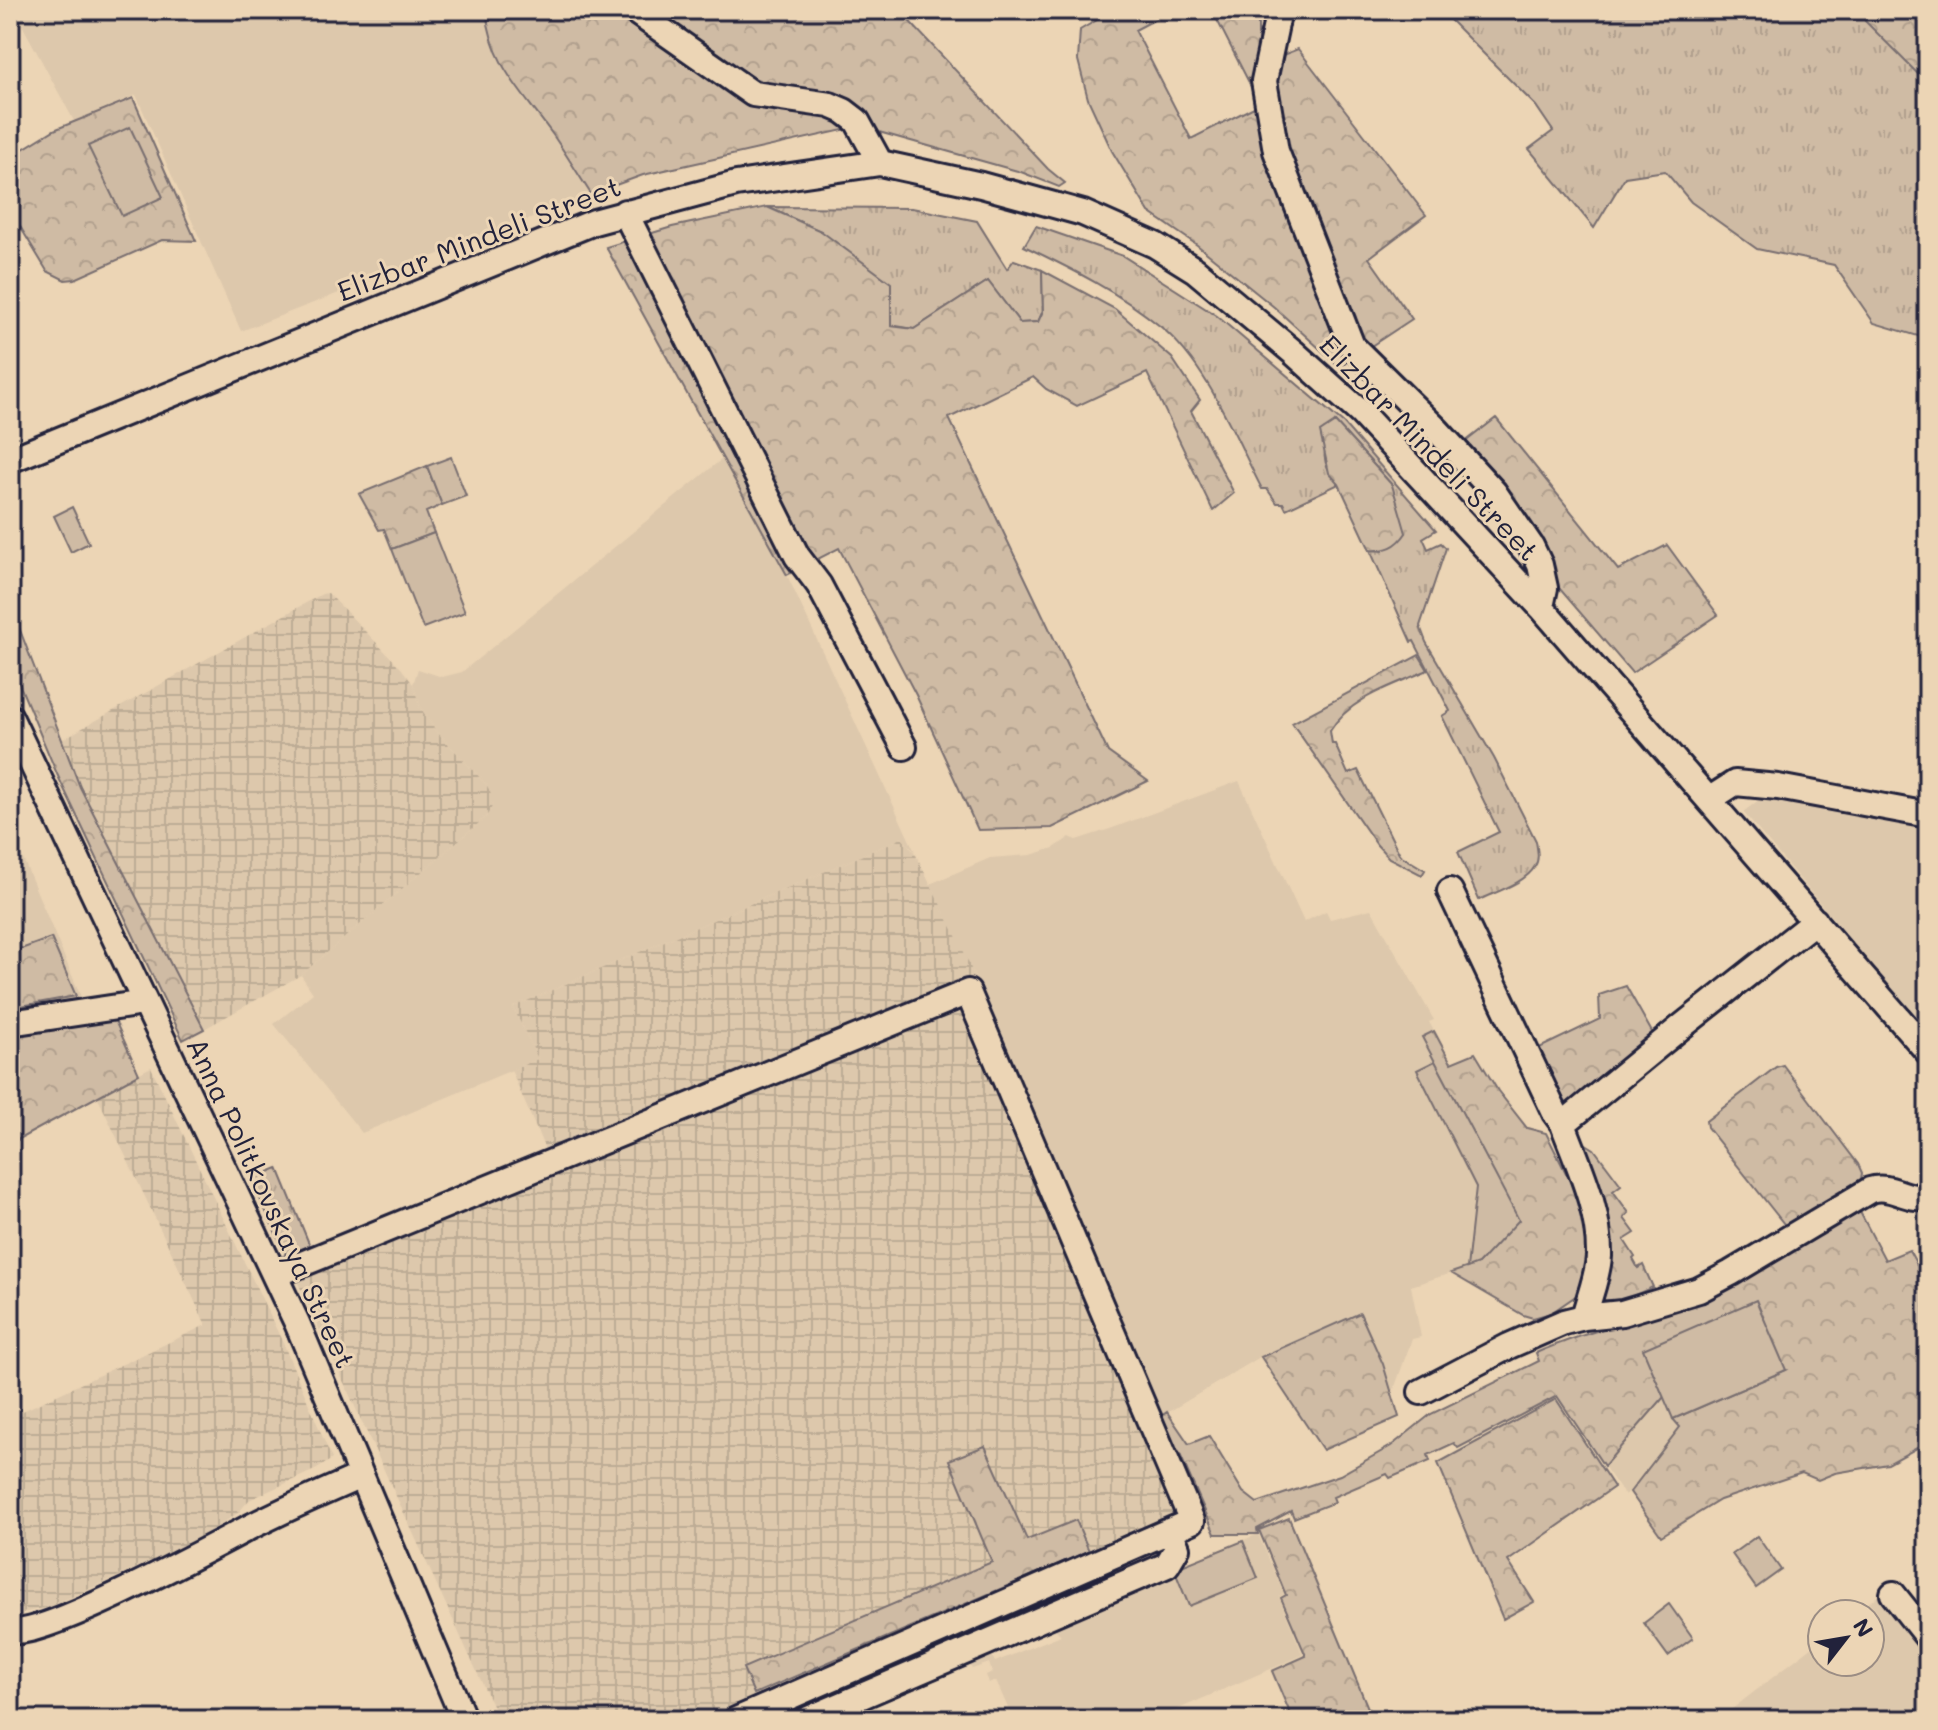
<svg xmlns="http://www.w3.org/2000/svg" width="1938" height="1730" viewBox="0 0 1938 1730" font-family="Mali,sans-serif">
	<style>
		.built { fill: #ddc8ac }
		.industrial { fill: url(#industrial-grid); fill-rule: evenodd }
		.grass { fill: url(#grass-tufts); stroke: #786e70; stroke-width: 2 }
		.forest { fill: url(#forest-crowns); stroke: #786e70; stroke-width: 2 }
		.garden { fill: #cfbba4; stroke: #786e70; stroke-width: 2 }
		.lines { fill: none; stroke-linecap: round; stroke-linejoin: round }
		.minor-casing { stroke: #22223b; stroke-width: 30 }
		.minor { stroke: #ecd5b5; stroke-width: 24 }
		.labels { text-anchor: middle; stroke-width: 6; stroke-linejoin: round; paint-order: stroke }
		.street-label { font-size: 28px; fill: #22223b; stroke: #ecd5b5 }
	</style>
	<defs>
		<pattern id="industrial-grid" width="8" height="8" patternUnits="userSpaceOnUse" patternTransform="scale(2)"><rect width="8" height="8" fill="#ddc8ac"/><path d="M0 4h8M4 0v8" fill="none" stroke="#bdac95"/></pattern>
		<pattern id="grass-tufts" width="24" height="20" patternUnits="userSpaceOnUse" patternTransform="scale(2)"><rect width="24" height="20" fill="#cfbba4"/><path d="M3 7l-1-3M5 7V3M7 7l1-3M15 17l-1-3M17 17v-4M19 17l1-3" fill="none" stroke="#b1a08e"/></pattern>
		<pattern id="forest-crowns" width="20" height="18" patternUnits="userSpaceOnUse" patternTransform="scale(2)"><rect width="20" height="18" fill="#cfbba4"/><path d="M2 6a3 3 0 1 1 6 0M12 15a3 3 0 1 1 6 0" fill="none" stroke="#b1a08e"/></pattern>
	</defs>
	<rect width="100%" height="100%" fill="#ecd5b5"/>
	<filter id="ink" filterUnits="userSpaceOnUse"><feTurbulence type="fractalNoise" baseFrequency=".0125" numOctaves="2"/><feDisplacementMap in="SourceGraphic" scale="16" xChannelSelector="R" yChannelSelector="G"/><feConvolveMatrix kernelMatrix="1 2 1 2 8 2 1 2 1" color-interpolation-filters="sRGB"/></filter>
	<g filter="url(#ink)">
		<path class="built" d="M14,10H546L643,175L241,331L136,95L74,121Z
			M722,459L787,575L915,852L902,838L513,1007L538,1059L362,1133L274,1024L313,993L301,975L486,817L493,805L486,784L436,731L420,707L413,684L418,669L442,677L462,672Z
			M1239,781L1304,922L1326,911L1330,919L1371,909L1434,1020L1429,1022L1434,1031L1422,1037L1435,1061L1417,1071L1476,1187L1467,1268L1411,1286L1421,1337L1412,1339L1393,1392L1359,1313L1260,1357L1160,1417L1055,1172L983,994L930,884L990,858L1031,855L1054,848L1070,837L1076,840L1110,829Z
			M1763,797L1797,806L1808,803L1928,827V1031L1743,812Z
			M10,828L53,930L81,997L10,1010Z
			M1664,1397L1673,1419L1681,1427L1625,1496L1604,1466Z
			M1258,1534L1284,1594L1279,1597L1303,1655L1153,1720H1008L1012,1717L996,1681L989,1683L986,1675L992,1672L989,1663L972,1669L968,1661L990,1652L995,1662L1061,1635L1049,1623Z
			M1880,1594L1928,1655V1720H1718L1822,1639V1662H1870V1614H1854Z"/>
		<path class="industrial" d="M328,593L401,668L413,684L420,707L436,731L486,784L492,795L493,805L486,817L301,975L204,1029L80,787L63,739L322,594Z
			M902,838L915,853L964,952L1160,1417L1185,1464L1162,1474L1179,1514L701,1720H499L294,1274L553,1168L511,1070L538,1059L513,1007ZM985,1446L1027,1541L1089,1551L753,1693L744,1667L992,1562L949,1461Z
			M151,1067L283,1343L332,1459L317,1469L249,1500L238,1513L191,1544L49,1607L14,1615L10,1613V1417L206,1325L97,1096Z"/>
		<path class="grass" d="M1440,10H1928V339L1874,323L1834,265L1757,249L1691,202L1665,171L1625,177L1594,228L1529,149L1553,131L1536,106Z
			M767,207L912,208L977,221L1007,269L1014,260L1042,270L1043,311L1038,322L1020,323L988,281L914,329L890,325L821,231Z
			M1036,226L1123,256L1217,316L1344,424L1436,530L1423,538L1428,549L1441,543L1446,548L1420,626L1426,642L1494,758L1536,841C1537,849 1540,859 1535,866C1526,883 1495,892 1479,900L1458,852L1499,832L1442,716L1450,711L1414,641L1411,642L1370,550L1383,551L1392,485L1335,422C1324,450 1317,459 1339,484L1286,509L1283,503H1277L1267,489H1262C1235,437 1207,365 1161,327C1120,293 1072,269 1024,246Z
			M278,1168L310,1246L286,1255L251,1179Z"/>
		<path class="forest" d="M486,10H618L751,105L838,118L848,129L643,175L591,194C578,174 566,154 553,135C522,91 492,67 486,10Z
			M652,10H899L1048,169L1065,183L1059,187L1021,172L879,132L858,107L780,87L747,76Z
			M1114,10H1173L1135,30L1191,139L1260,104L1212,10H1258V85L1350,358L1341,368L1274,307L1197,245L1149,212L1112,151L1088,99L1078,60L1080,30Z
			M1869,10H1928V84L1865,21Z
			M1298,49L1426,215L1369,258L1412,319L1365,350L1280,148L1269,81L1280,56Z
			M133,98L196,241L162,240L75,279L65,280L47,271L10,210V157L54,130Z
			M767,207L821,231L891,283V326L914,329L988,281L1020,323L1038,322L1043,311L1042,270L1115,309L1172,358L1200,400L1191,411L1234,493L1213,511L1147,373L1077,406L1046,389L1033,377L949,418L1108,752L1148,781L1052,828L978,830L916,695L839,548L787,575L606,247L672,227Z
			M1496,418L1618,570L1667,545L1718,615L1632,673L1559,588L1544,551L1460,446Z
			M1335,422L1392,485L1406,533C1397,547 1386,551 1370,550L1339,484L1329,473L1320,432Z
			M427,466L442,505L426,512L434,533L392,549L384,529L379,530L359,494Z
			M10,604L80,787L204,1029L183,1040L57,774L10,662Z
			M1419,655L1428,670C1394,685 1349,698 1330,731L1332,744H1335L1348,774L1358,770L1400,855L1425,870L1422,875L1389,858L1377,845L1292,723Z
			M51,938L76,996L10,1008V953Z
			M1626,986L1653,1034L1567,1106L1554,1102L1531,1052L1600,1019L1599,995Z
			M113,1016L139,1074L10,1144V1033Z
			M1434,1031L1451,1063L1475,1053L1498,1091L1527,1128L1546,1133L1583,1207L1587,1269L1577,1295L1551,1313L1533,1318L1523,1315L1451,1273L1478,1264L1518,1220L1422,1037Z
			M1783,1065L1858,1164L1862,1173L1860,1186L1788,1229L1707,1127L1706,1121L1776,1067Z
			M1586,1144L1594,1149L1621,1185L1613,1191L1629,1213L1624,1218L1635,1233L1624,1240L1635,1257L1633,1259L1638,1268L1643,1265L1653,1287L1624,1300H1602C1616,1238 1609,1204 1580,1149Z
			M1860,1212L1885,1260L1909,1250L1928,1285V1442L1888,1464L1835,1473L1818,1480L1802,1473L1720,1500L1661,1536L1630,1492L1680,1427L1673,1419L1786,1370L1644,1349L1664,1397L1604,1466L1557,1396L1458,1448L1454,1443L1428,1455L1430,1461L1390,1478L1387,1474L1333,1497L1335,1502L1294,1518L1291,1511L1257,1529L1258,1534H1215L1179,1452L1176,1453L1160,1417L1167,1412L1189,1444L1209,1436L1243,1492L1257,1503L1340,1475L1391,1446L1431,1414L1539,1361L1536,1353C1590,1329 1649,1318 1704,1296C1758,1273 1809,1241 1860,1212Z
			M1360,1313L1383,1364L1399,1417L1323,1450L1261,1357Z
			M1556,1399L1614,1487L1508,1561L1534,1602L1503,1619L1438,1463Z
			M985,1446L1027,1540L1076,1520L1089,1551L754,1694L743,1668L992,1562L949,1460Z
			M1289,1518L1373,1720H1293L1272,1671L1306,1656L1281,1598L1286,1595L1259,1530Z"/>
		<path class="garden" d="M130,127L163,197L122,216L88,146Z
			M451,457L466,496L442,505L427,466Z
			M72,507L89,543L71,552L54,516Z
			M434,533L465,612L423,628L392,549Z
			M1435,1061L1519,1220L1478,1264L1467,1268L1476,1187L1417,1070Z
			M1756,1300L1786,1370L1673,1419L1643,1349Z
			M1757,1536L1781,1570L1756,1588L1732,1554Z
			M1243,1541L1258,1578L1189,1606L1174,1569Z
			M1669,1604L1693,1638L1668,1656L1644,1623Z"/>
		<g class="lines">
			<g class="minor-casing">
				<path id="minor" d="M633,10L753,94L830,105L844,111L857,121L880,163
					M1279,10L1264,81L1276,151L1352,346L1437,430L1494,492L1531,546L1540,565L1545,588L1541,607
					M625,212L797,556L819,585L904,747
					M10,460L594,222L736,184L880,163L981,185L1083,213L1155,245L1195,270L1293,352L1361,413L1541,607L1928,1052
					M10,717L297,1323L464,1720
					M1710,799L1735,783L1778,787L1928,815
					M1450,891L1555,1113L1563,1124C1579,1167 1600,1210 1599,1256C1598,1276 1589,1297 1584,1317
					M10,1023L144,1003
					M1563,1124L1681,1027L1815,921
					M275,1275L968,992L1192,1521L736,1720
					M1421,1392L1509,1346L1564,1322L1584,1317L1622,1313L1699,1290L1731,1273L1870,1190C1891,1183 1907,1202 1928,1196
					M1893,1594L1928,1638
					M10,1631C42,1639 212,1547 250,1527C286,1509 324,1492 361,1476
					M806,1720L1167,1565L1177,1548L1170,1531"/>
			</g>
			<use href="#minor" class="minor"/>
		</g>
	</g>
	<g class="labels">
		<g class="street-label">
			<text transform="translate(479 239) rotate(-21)" y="10">Elizbar Mindeli Street</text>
			<text transform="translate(1429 448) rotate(46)" y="10">Elizbar Mindeli Street</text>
			<text transform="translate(271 1203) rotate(65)" y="10">Anna Politkovskaya Street</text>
		</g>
	</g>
	<rect width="1938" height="1730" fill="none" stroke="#ecd5b5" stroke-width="40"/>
	<rect x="20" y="20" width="1898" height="1690" fill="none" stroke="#22223b" stroke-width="3" filter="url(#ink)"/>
	<g transform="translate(1846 1638) rotate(59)"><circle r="38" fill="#ecd5b5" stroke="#9b8d84" stroke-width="2"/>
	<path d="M0-6L14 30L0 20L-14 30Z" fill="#22223b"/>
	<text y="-12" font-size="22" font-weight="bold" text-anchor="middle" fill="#22223b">N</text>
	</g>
</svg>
